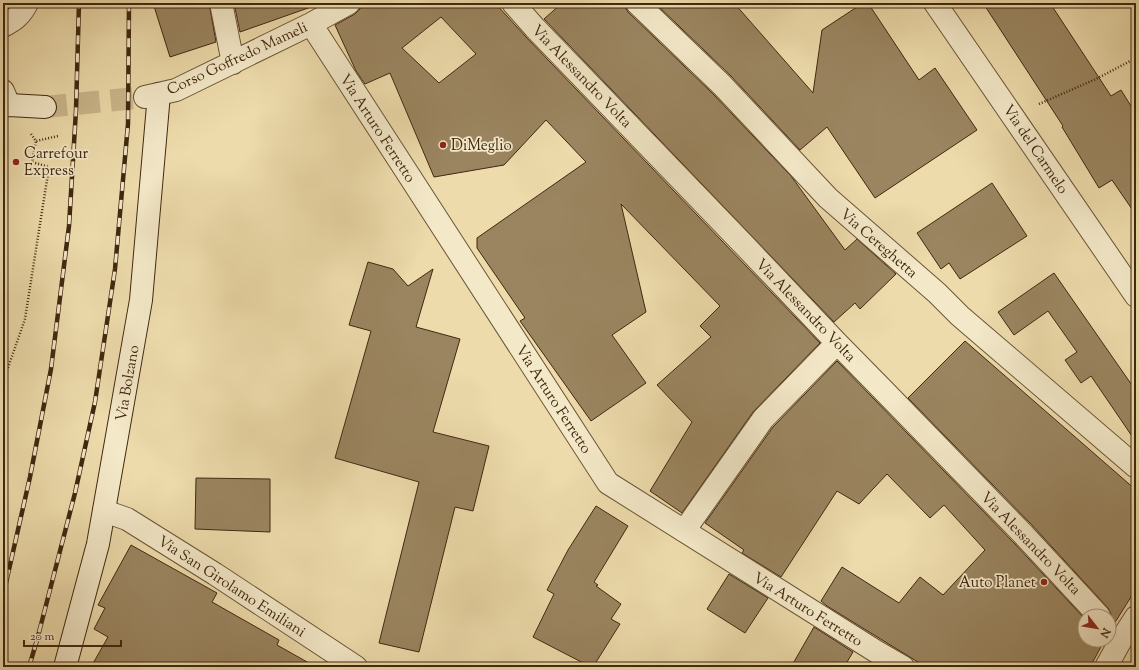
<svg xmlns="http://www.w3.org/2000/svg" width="1139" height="670" viewBox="0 0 1139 670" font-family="'Sorts Mill Goudy',serif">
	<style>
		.building { fill: #9a8560; stroke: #40280f; fill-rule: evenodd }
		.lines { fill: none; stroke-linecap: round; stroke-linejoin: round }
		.secondary-tunnel { stroke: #cab78c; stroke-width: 22; stroke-dasharray: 22 11; stroke-linecap: butt }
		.street-casing { stroke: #6b5536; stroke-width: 24 }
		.secondary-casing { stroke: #40280f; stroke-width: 24 }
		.path { stroke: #40280f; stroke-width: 2.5; stroke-dasharray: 1 2; stroke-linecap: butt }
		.street { stroke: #f3e8c8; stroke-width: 22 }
		.secondary { stroke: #f3e8c8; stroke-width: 22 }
		.rail-casing { stroke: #40280f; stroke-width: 4.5 }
		.rail { stroke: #f3e8c8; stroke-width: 3; stroke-dasharray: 9; stroke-linecap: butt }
		.poi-dot { fill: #8f2418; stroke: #f3e8c8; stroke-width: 1.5 }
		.labels { text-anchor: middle; stroke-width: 3.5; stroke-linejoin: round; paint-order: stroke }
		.street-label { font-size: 15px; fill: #40280f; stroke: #f3e8c8 }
		.poi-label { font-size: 15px; fill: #40280f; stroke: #f3e8c8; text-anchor: start }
	</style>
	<rect width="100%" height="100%" fill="#eddbab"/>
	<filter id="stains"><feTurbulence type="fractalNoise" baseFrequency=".005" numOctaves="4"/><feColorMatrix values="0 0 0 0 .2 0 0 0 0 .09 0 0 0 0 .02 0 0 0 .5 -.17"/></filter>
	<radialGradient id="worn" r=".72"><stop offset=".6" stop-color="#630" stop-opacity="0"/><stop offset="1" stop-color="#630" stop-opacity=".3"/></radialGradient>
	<path class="building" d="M153,3H209L216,42L170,57Z
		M234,3H310L311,7L240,32Z
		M361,3H495L526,37L820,343L753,412L682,513L650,491L692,422L657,385L711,337L700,326L720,306L621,204L646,312L612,335L646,383L591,421L520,321L525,318L477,248V238L586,162L546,120L504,165L434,177L390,73L365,84L356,71L335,25L355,14L360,9ZM441,17L476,54L439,83L402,48Z
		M562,3H625V7L628,12L713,94L791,176L845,250L857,239L896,274L860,309L855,303L834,322L544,19Z
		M655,3H734L813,93L822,30L863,3H868L919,80L935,68L977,130L875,198L827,127L800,150L731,76Z
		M983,3H1050L1111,96L1121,90L1136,114V215L1112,180L1099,188L1062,127L1063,126Z
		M992,183L1027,236L960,279L949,263L941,269L917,233Z
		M368,262L393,269L408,286L433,269L416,327L460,339L433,432L489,446L473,511L455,507L419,652L379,643L419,482L335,458L371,331L349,325Z
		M1054,273L1136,391V442L1091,376L1081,383L1065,360L1077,352L1048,311L1014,335L998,312Z
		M965,341L1136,490V589L1109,632V623L1111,619V614L1108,608L1032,525L908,398Z
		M837,361L1014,543L1085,619V640H1104L1101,644L1102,645L1090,667H926L827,606L821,601L842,567L899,603L920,577L943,595L985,550L944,505L930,518L887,474L859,504L837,491L781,577L742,553L744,550L705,523L773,427Z
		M196,478L270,479V532L195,529Z
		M596,506L628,526L594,582L598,585L596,586L621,604L611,619L620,624L593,667H591L533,637L554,594L547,590L568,550Z
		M131,545L217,593L212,602L279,640L277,645L316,667H91L108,637L94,629L105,608L98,605Z
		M729,574L768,598L745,633L707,609Z
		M814,627L853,652L844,667H791Z"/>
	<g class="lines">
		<path class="secondary-tunnel" d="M45,107L145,97"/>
		<g class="street-casing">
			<path id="street" d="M221,3L233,63
				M513,3L535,28L746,247L837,343L886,393L1023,534L1099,616
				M637,3L722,85L828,198L937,293L960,316L1136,467
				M935,3L1136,296
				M311,24L608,483L877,652L903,667
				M3,26C15,20 21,15 27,3
				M3,91L9,105
				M145,97L176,90L311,24L349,3
				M104,511L127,519L215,574L356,667
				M684,531L763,419L837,343
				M1106,667L1121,640L1136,617"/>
		</g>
		<g class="secondary-casing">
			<path id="secondary" d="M3,106L9,105L45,107
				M65,667L98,544L141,300L159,94"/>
		</g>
		<path class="path" d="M1039,104L1096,79L1136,58
			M31,134L36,141L58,136
			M3,382L25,319L49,167L32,162L36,141"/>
		<use href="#street" class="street"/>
		<use href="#secondary" class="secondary"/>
		<g class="rail-casing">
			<path id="rail" d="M3,596L30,477L51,369L69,226L76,110L79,3
				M29,667L37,640L75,493L95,402L115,269L128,124L129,3"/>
		</g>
		<use href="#rail" class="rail"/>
	</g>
	<g class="poi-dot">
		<circle cx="443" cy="145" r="4"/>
		<circle cx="16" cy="162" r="4"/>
		<circle cx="1044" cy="582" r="4"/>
	</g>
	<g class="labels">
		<g class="street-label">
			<text transform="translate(237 58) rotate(-25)" y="5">Corso Goffredo Mameli</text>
			<text transform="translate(582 76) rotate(46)" y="5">Via Alessandro Volta</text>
			<text transform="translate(378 128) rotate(57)" y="5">Via Arturo Ferretto</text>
			<text transform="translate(1036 149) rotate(56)" y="5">Via del Carmelo</text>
			<text transform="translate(879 243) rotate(41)" y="5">Via Cereghetta</text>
			<text transform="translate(806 310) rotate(46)" y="5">Via Alessandro Volta</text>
			<text transform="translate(127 383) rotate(-80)" y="5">Via Bolzano</text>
			<text transform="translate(554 399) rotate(57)" y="5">Via Arturo Ferretto</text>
			<text transform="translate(1031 543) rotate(46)" y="5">Via Alessandro Volta</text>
			<text transform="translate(232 586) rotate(33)" y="5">Via San Girolamo Emiliani</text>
			<text transform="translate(808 609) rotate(32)" y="5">Via Arturo Ferretto</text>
		</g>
		<g class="poi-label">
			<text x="451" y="150">DiMeglio</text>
			<text x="24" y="158">Carrefour<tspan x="24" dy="17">Express</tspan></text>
			<text x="1036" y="587" text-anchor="end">Auto Planet</text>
		</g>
	</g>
	<rect width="1139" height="670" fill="none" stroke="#eddbab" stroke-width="16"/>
	<rect x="4" y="4" width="1131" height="662" fill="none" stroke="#40280f" stroke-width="2"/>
	<rect x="8" y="8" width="1123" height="654" fill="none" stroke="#40280f"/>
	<g transform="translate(1097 628) rotate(121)"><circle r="19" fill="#f3e8c8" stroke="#ab9b7e"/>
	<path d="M0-3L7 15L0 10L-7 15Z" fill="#8f2418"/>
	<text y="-6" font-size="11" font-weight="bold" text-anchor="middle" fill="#40280f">N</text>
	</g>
	<path d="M24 640v6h97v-6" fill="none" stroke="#40280f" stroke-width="2"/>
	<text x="30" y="640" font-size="12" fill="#40280f" stroke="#f3e8c8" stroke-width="3" paint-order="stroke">20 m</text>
	<rect width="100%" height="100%" filter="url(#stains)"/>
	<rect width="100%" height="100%" fill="url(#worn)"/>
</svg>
